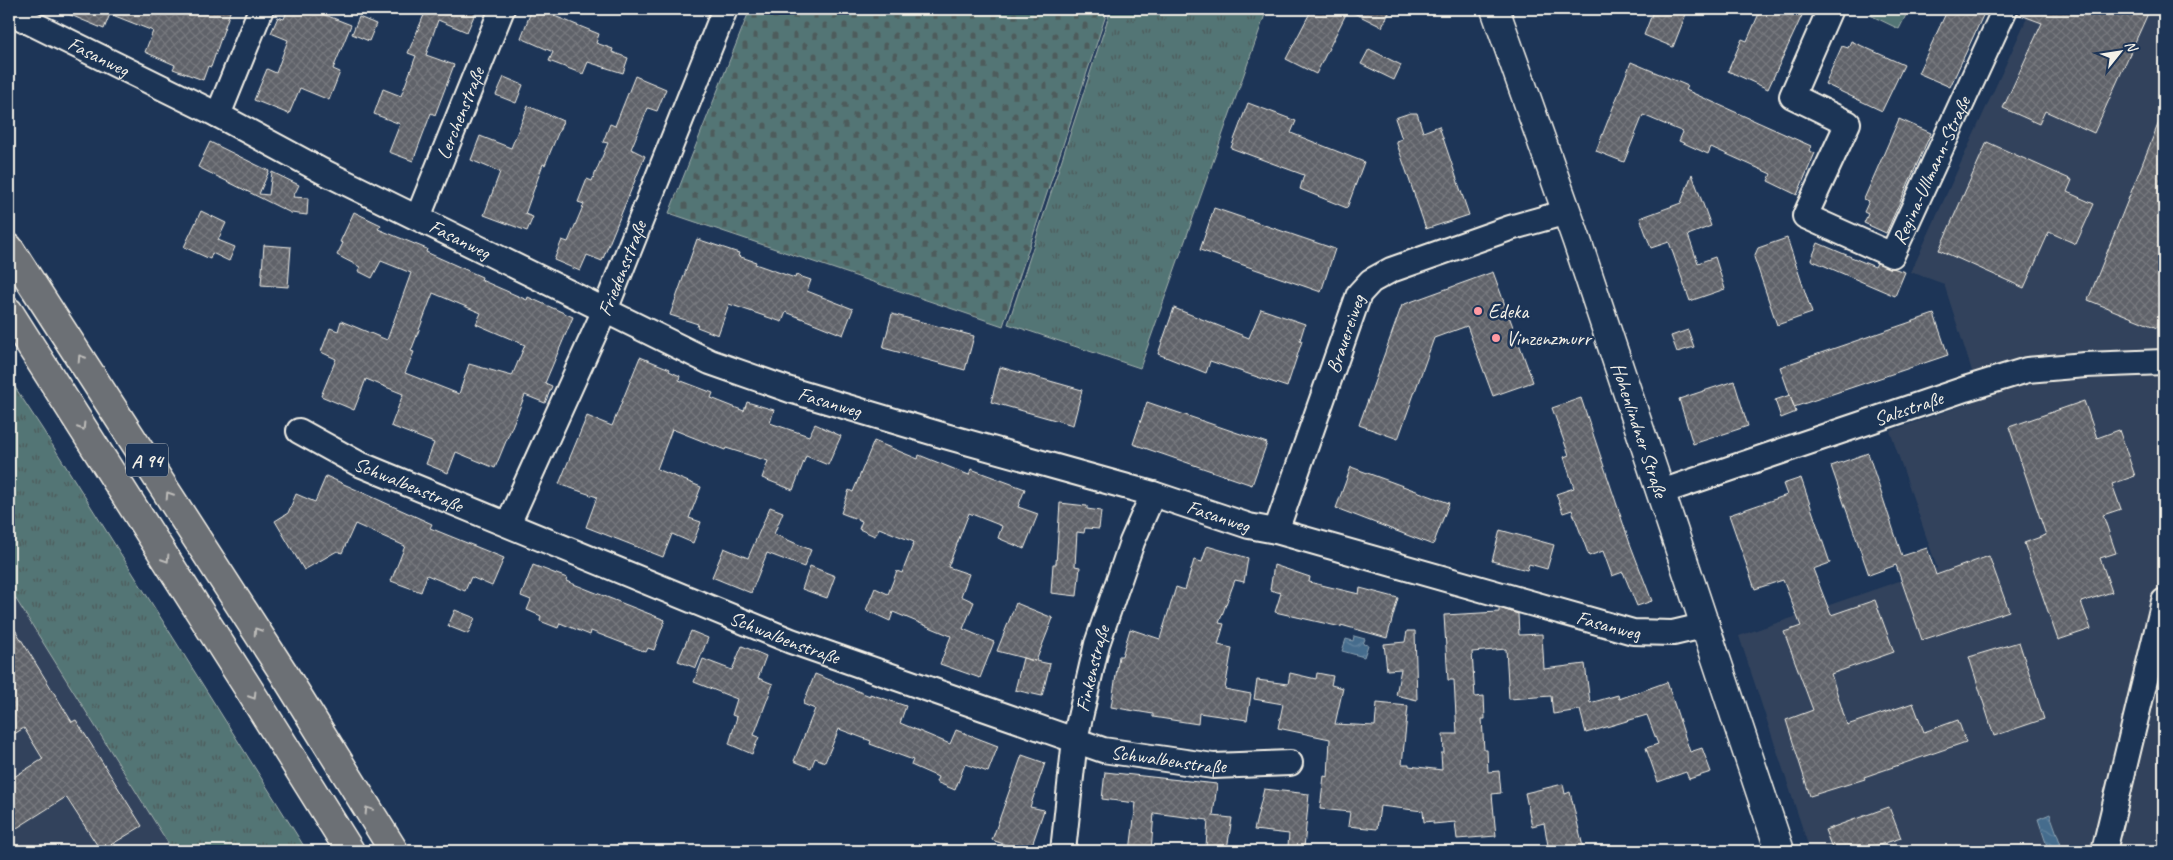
<svg xmlns="http://www.w3.org/2000/svg" width="2173" height="860" viewBox="0 0 2173 860" font-family="Caveat,sans-serif">
	<style>
		.built { fill: #31425c }
		.grass { fill: url(#grass-tufts); stroke: #a4b2ae }
		.cemetery { fill: url(#cemetery-stones); stroke: #a4b2ae }
		.garden { fill: #537474; stroke: #a4b2ae }
		.water { fill: url(#water-waves); stroke: #8ba1b1 }
		.building { fill: url(#building-cross-hatch); stroke: #f4f1e8; fill-rule: evenodd }
		.lines { fill: none; stroke-linecap: round; stroke-linejoin: round }
		.street-casing { stroke: #f4f1e8; stroke-width: 28 }
		.secondary-casing { stroke: #f4f1e8; stroke-width: 31 }
		.highway-casing { stroke: #f4f1e8; stroke-width: 31 }
		.street { stroke: #1d3557; stroke-width: 24 }
		.secondary { stroke: #1d3557; stroke-width: 28 }
		.highway { stroke: #6c6f75; stroke-width: 28 }
		.oneway { stroke: #bebdba }
		.poi-dot { fill: #ff9aa2; stroke: #1d3557; stroke-width: 2 }
		.labels { text-anchor: middle; stroke-width: 5; stroke-linejoin: round; paint-order: stroke }
		.shield { fill: #1d3557; stroke: #b4b9bc; stroke-width: 1 }
		.shield-label { font-size: 19px; font-weight: bold; fill: #f4f1e8 }
		.street-label { font-size: 20px; fill: #f4f1e8; stroke: #1d3557 }
		.poi-label { font-size: 20px; fill: #f4f1e8; stroke: #1d3557; text-anchor: start }
	</style>
	<defs>
		<pattern id="grass-tufts" width="24" height="20" patternUnits="userSpaceOnUse" patternTransform="scale(1.25)"><rect width="24" height="20" fill="#537474"/><path d="M3 7l-1-3M5 7V3M7 7l1-3M15 17l-1-3M17 17v-4M19 17l1-3" fill="none" stroke="#4e5c5b"/></pattern>
		<pattern id="cemetery-stones" width="16" height="16" patternUnits="userSpaceOnUse" patternTransform="scale(1.25)"><rect width="16" height="16" fill="#537474"/><path d="M2 7V4a2 2 0 0 1 4 0v3zM10 15v-3a2 2 0 0 1 4 0v3z" fill="#4e5c5b"/></pattern>
		<pattern id="water-waves" width="16" height="10" patternUnits="userSpaceOnUse" patternTransform="scale(1.25)"><rect width="16" height="10" fill="#456c8d"/><path d="M0 5q4-4 8 0t8 0" fill="none" stroke="#60819d"/></pattern>
		<pattern id="building-cross-hatch" width="8" height="8" patternUnits="userSpaceOnUse" patternTransform="scale(1.25)"><rect width="8" height="8" fill="#5f6269"/><path d="M0 0l8 8M0 8l8-8" fill="none" stroke="#77797e"/></pattern>
	</defs>
	<rect width="100%" height="100%" fill="#1d3557"/>
	<filter id="ink" filterUnits="userSpaceOnUse"><feTurbulence type="fractalNoise" baseFrequency=".02" numOctaves="2"/><feDisplacementMap in="SourceGraphic" scale="10" xChannelSelector="R" yChannelSelector="G"/><feConvolveMatrix kernelMatrix="1 2 1 2 8 2 1 2 1" color-interpolation-filters="sRGB"/></filter>
	<g filter="url(#ink)">
		<path class="built" d="M2031,9H2164V851H1810L1739,636L1937,568L1890,431L1981,399L1944,284L1911,272Z
			M9,588L173,851H9Z"/>
		<path class="grass" d="M1111,9H1267L1140,368L1008,324Z
			M9,378L43,430L307,851H173L9,588Z"/>
		<path class="cemetery" d="M750,9H1108L1003,326L669,213Z"/>
		<path class="garden" d="M1873,9H1904L1908,11L1899,29L1870,15Z"/>
		<path class="water" d="M1354,636L1365,639L1363,644L1368,645L1364,657L1342,651L1346,639L1353,641Z
			M2050,814L2061,845L2048,849L2038,819Z"/>
		<path class="building" d="M56,9H231L211,67L208,66L203,80L173,69L175,65L145,52L153,31L110,14L104,29Z
			M288,9H310L351,25L333,69L340,72L329,100L300,88L289,114L254,100L267,69L276,73L288,40L271,33L278,17L284,19Z
			M411,9H477L467,32L438,20L426,55L454,65L435,115L431,113L413,161L389,152L400,124L374,114L383,89L401,96L416,56L408,53L424,15Z
			M532,9H554L552,15L599,34L596,43L613,49L612,52L628,58L623,73L588,62L583,74L549,61L553,52L521,38Z
			M1312,9H1391L1382,27L1348,10L1316,74L1286,59Z
			M1654,9H1688L1673,47L1644,35Z
			M1761,9H1805L1768,89L1728,71L1742,39L1747,41Z
			M1948,9H1986L1950,87L1918,73Z
			M2019,9H2150L2094,133L2045,111L2039,124L2003,108L2042,23L2018,14Z
			M359,17L376,24L369,41L352,34Z
			M1851,41L1904,65L1882,111L1825,84L1842,46L1848,48Z
			M1369,49L1401,65L1394,80L1361,64Z
			M1631,62L1688,86L1686,90L1811,146L1809,151L1815,153L1797,195L1768,181L1771,174L1711,147L1708,154L1679,141L1683,132L1643,115L1624,162L1596,151Z
			M635,76L666,89L657,111L648,108L631,149L645,156L602,261L587,255L580,271L554,260L562,240L568,242L584,204L578,202L587,179L592,181L608,143L603,142L610,124L615,126Z
			M504,77L523,85L516,103L496,95Z
			M1248,103L1296,121L1291,133L1364,162L1347,208L1300,189L1304,175L1231,148Z
			M528,106L563,121L545,165L543,164L525,214L533,217L527,231L484,215L500,172L471,160L480,136L511,148Z
			M2163,112L2164,310L2157,328L2088,300Z
			M1410,113H1417L1423,132L1439,126L1469,215L1426,229L1396,141L1402,139L1395,118Z
			M1899,119L1931,133L1886,233L1864,223L1868,214L1864,212L1869,201L1864,199Z
			M210,142L269,171L259,194L269,195L272,172L299,185L293,197L308,198L307,215L291,213L198,167Z
			M1987,142L2072,180L2067,192L2094,204L2076,244L2049,232L2024,288L1939,250Z
			M1692,174L1711,226L1688,235L1698,263L1715,257L1725,289L1690,301L1669,242L1651,248L1640,218L1681,203Z
			M1214,208L1335,249L1321,292L1200,250Z
			M201,211L226,223L218,240L235,247L229,261L212,253L210,259L184,247Z
			M354,212L381,225L378,229L427,249L426,252L482,277L481,280L527,300L528,297L573,317L545,383L552,386L545,403L525,395L495,468L456,452L448,473L426,464L434,443L391,426L403,394L366,379L354,410L321,396L336,359L321,352L330,328L338,331L341,321L387,340L411,273L381,261L372,278L358,271L360,267L337,255L343,243L340,242ZM433,293L481,313L476,324L525,345L512,376L469,364L459,394L405,373L414,352L411,351Z
			M1787,238L1812,313L1777,325L1754,257L1758,248Z
			M697,239L739,253L738,256L756,262L755,264L795,278L796,275L811,280L807,291L853,309L843,335L786,312L782,322L729,304L718,335L697,327L698,324L670,315Z
			M1818,243L1875,267L1877,263L1905,272L1895,296L1811,260Z
			M264,245L291,247L288,287L261,285Z
			M1493,272L1533,382L1493,396L1467,326L1434,338L1398,439L1359,425L1402,305Z
			M1174,308L1249,338L1261,309L1305,324L1300,340L1302,341L1287,387L1210,361L1206,373L1158,354Z
			M892,314L974,336L965,370L883,348Z
			M1934,314L1948,355L1794,407L1780,367Z
			M1688,330L1694,347L1677,352L1671,336Z
			M640,357L670,369L669,371L680,376L679,380L713,393L711,398L744,411L747,402L774,410L770,423L809,436L815,424L841,436L828,465L806,456L793,490L762,478L768,461L726,448L725,450L672,429L657,469L701,487L689,518L701,522L693,543L672,534L663,557L586,527L597,497L559,484L587,416L612,426Z
			M1000,367L1082,390L1073,425L991,402Z
			M1734,381L1748,426L1693,444L1679,399Z
			M1790,395L1796,412L1781,418L1775,400Z
			M1581,398L1629,541L1652,601L1637,606L1623,572L1612,576L1603,551L1589,556L1572,510L1563,513L1556,494L1574,488L1564,457L1569,455L1552,408Z
			M2084,401L2097,438L2119,430L2135,476L2112,484L2121,509L2103,515L2116,553L2100,558L2112,592L2081,602L2091,629L2058,640L2024,543L2046,535L2009,427Z
			M1147,402L1267,443L1252,485L1133,444Z
			M874,441L918,459L919,455L969,475L971,469L1025,489L1018,507L1038,514L1024,549L998,538L1002,526L969,513L948,567L969,574L961,596L974,602L963,629L994,642L980,678L940,664L951,636L893,612L890,621L866,610L875,588L888,594L897,571L902,573L914,542L879,528L875,536L859,529L862,521L841,513L849,490L853,492Z
			M1868,453L1902,556L1927,548L1936,575L1989,556L2009,611L1922,640L1896,565L1869,575L1831,466Z
			M1351,467L1449,503L1433,545L1336,508Z
			M326,476L432,524L430,528L504,558L492,586L471,577L465,591L427,575L421,592L391,581L405,546L355,524L342,553L337,551L304,570L275,521L288,513L296,494L315,502Z
			M1801,478L1830,563L1813,569L1831,615L1875,600L1894,652L1831,674L1847,725L1913,703L1924,732L1958,720L1966,742L1864,777L1865,779L1810,796L1786,720L1813,710L1784,632L1801,626L1783,580L1755,589L1729,515L1787,495L1783,484Z
			M1060,503L1087,506V509L1101,511L1099,529L1085,528L1084,533L1077,532L1075,566L1080,567L1077,596L1051,593L1053,564H1056Z
			M770,507L783,512L774,534L811,550L804,567L767,553L751,593L712,577L724,548L748,558Z
			M1500,530L1554,545L1547,569L1529,564L1527,570L1492,561Z
			M1207,546L1248,558L1244,582L1235,580L1219,623L1224,624L1218,645L1232,648L1225,689L1251,694L1247,720L1199,713L1198,724L1153,717V714L1111,707L1119,656H1122L1130,629L1160,639L1176,587L1185,590L1194,560L1202,562Z
			M533,565L567,578L566,581L665,620L654,650L648,648L646,652L591,631L590,635L560,623L558,628L540,621L541,616L527,610L531,600L521,596Z
			M1274,565L1310,577L1309,582L1359,594L1360,588L1398,598L1387,638L1341,625V627L1275,612L1281,593L1270,590Z
			M810,566L835,576L827,598L802,589Z
			M1016,603L1053,618L1036,661L1050,664L1042,696L1015,690L1023,658L1035,661L997,651Z
			M1499,608L1518,614L1519,635L1542,634L1544,669L1585,664L1590,703L1618,695L1619,699L1667,682L1690,752L1702,748L1711,772L1689,779L1686,772L1658,782L1646,748L1658,744L1647,715L1586,733L1580,710L1553,714L1551,696L1509,699L1506,649L1472,652L1475,697L1484,696L1485,719H1482L1484,750H1487L1488,772L1499,771L1501,793L1492,794L1496,836L1457,839L1455,822L1433,824V821L1424,822L1423,811L1380,806L1377,829L1348,826L1350,812L1320,809L1324,776L1328,777L1330,739L1278,728L1283,704L1254,699L1257,680L1288,684L1290,673L1316,679L1317,673L1333,676L1331,685L1343,688L1335,724L1375,726L1377,703L1408,706L1402,764H1409V766L1442,770L1441,753H1444L1443,734H1457L1454,680H1448L1444,615L1499,612Z
			M455,610L475,618L468,634L448,626Z
			M9,620L72,722L76,720L142,826L101,851L66,797L9,833V780L43,759L24,728L9,737Z
			M691,631L708,638L696,668L678,661Z
			M1407,631H1415L1417,700L1396,695L1401,669L1387,670L1384,644L1405,642Z
			M2019,642L2044,719L1994,736L1969,657Z
			M742,646L766,656L758,678L773,684L754,735L759,737L752,754L729,744L737,717L732,715L737,699L694,682L703,659L732,670Z
			M815,674L870,696V694L906,706L900,723L950,744L956,730L998,746L988,772L965,764L955,790L936,782L938,777L911,765L913,760L870,744L871,741L839,729L825,762L815,758L811,768L794,761L815,709L803,704Z
			M1022,755L1045,763L1030,807L1044,810L1030,851H1023L992,840Z
			M1105,772L1217,784L1213,816L1232,818L1227,849L1206,846L1208,820L1154,813L1151,851H1130L1136,803L1102,799Z
			M1563,784L1565,794L1570,792L1584,851H1549L1544,823L1532,826L1525,793Z
			M1264,789L1309,794L1304,848L1288,846L1289,834L1254,830Z
			M1889,807L1901,838L1860,851H1833L1825,830Z"/>
		<g class="lines">
			<g class="street-casing">
				<g id="street">
					<path id="s1" d="M1830,9L1792,96L1848,123L1805,216L1892,255L2005,9"/>
					<path id="s2" d="M9,12L218,115L322,171L710,362L790,390L945,436L1153,494L1249,526L1276,531L1633,632L1673,633L1707,625"/>
					<path d="M218,115L261,9"/>
					<path id="s3" d="M418,217L502,9"/>
					<path id="s4" d="M299,431L357,463L791,641L1103,750L1213,766L1290,763"/>
					<path id="s5" d="M1661,492L1965,389L2027,370L2085,365L2164,362"/>
					<path id="s6" d="M508,524L605,310L725,9"/>
					<path id="s7" d="M1276,531L1359,294L1371,281L1391,270L1510,228L1567,212"/>
					<path id="s8" d="M1063,851L1075,739L1097,644L1132,542L1153,494"/>
					<path d="M2104,851L2164,601"/>
				</g>
			</g>
			<g class="secondary-casing">
				<g id="secondary">
					<path id="s9" d="M1495,9L1577,241L1780,851"/>
				</g>
			</g>
			<g class="highway-casing">
				<path id="highway" d="M9,248L283,672L394,851
					M9,312L250,691L350,851"/>
			</g>
			<use href="#street" class="street"/>
			<use href="#secondary" class="secondary"/>
			<use href="#highway" class="highway"/>
		</g>
		<defs><path id="oneway-chevron" d="M-2-3.5L2.5 0L-2 3.5" fill="none" stroke-width="1.6" stroke-linecap="round" stroke-linejoin="round" transform="scale(1.25)"/></defs>
		<g class="oneway">
			<use href="#oneway-chevron" transform="translate(81 358) rotate(-123)"/>
			<use href="#oneway-chevron" transform="translate(82 427) rotate(58)"/>
			<use href="#oneway-chevron" transform="translate(169 495) rotate(-123)"/>
			<use href="#oneway-chevron" transform="translate(166 559) rotate(58)"/>
			<use href="#oneway-chevron" transform="translate(257 631) rotate(-123)"/>
			<use href="#oneway-chevron" transform="translate(253 696) rotate(58)"/>
			<use href="#oneway-chevron" transform="translate(368 810) rotate(-122)"/>
		</g>
	</g>
	<g class="poi-dot">
		<circle cx="1478" cy="311" r="5"/>
		<circle cx="1496" cy="338" r="5"/>
	</g>
	<g class="labels">
		<rect class="shield" x="126" y="443.5" width="42" height="33" rx="4"/>
		<g class="shield-label">
			<text x="147" y="467">A 94</text>
		</g>
		<g class="street-label">
			<text dy="7" stroke="none"><textPath href="#s2" startOffset="100">Fasanweg</textPath></text>
			<text dy="7" stroke="none"><textPath href="#s3" startOffset="112">Lerchenstraße</textPath></text>
			<text dy="7" stroke="none"><textPath href="#s1" startOffset="448">Regina-Ullmann-Straße</textPath></text>
			<text dy="7" stroke="none"><textPath href="#s2" startOffset="505">Fasanweg</textPath></text>
			<text dy="7" stroke="none"><textPath href="#s6" startOffset="280">Friedensstraße</textPath></text>
			<text dy="7" stroke="none"><textPath href="#s7" startOffset="209">Brauereiweg</textPath></text>
			<text dy="7" stroke="none"><textPath href="#s2" startOffset="910">Fasanweg</textPath></text>
			<text dy="7" stroke="none"><textPath href="#s5" startOffset="261">Salzstraße</textPath></text>
			<text dy="7" stroke="none"><textPath href="#s9" startOffset="445">Hohenlindner Straße</textPath></text>
			<text dy="7" stroke="none"><textPath href="#s4" startOffset="122">Schwalbenstraße</textPath></text>
			<text dy="7" stroke="none"><textPath href="#s2" startOffset="1315">Fasanweg</textPath></text>
			<text dy="7" stroke="none"><textPath href="#s2" startOffset="1720">Fasanweg</textPath></text>
			<text dy="7" stroke="none"><textPath href="#s4" startOffset="528">Schwalbenstraße</textPath></text>
			<text dy="7" stroke="none"><textPath href="#s8" startOffset="185">Finkenstraße</textPath></text>
			<text dy="7" stroke="none"><textPath href="#s4" startOffset="932">Schwalbenstraße</textPath></text>
		</g>
		<g class="poi-label">
			<text x="1488" y="318">Edeka</text>
			<text x="1506" y="345">Vinzenzmurr</text>
		</g>
	</g>
	<rect width="2173" height="860" fill="none" stroke="#1d3557" stroke-width="30"/>
	<rect x="15" y="15" width="2143" height="830" fill="none" stroke="#f4f1e8" stroke-width="2" filter="url(#ink)"/>
	<g transform="translate(2120 52) rotate(60)" stroke="#1d3557" stroke-width="4" paint-order="stroke">
	<path d="M0-4L9 19L0 12L-9 19Z" fill="#f4f1e8"/>
	<text y="-8" font-size="14" font-weight="bold" text-anchor="middle" fill="#f4f1e8">N</text>
	</g>
</svg>
